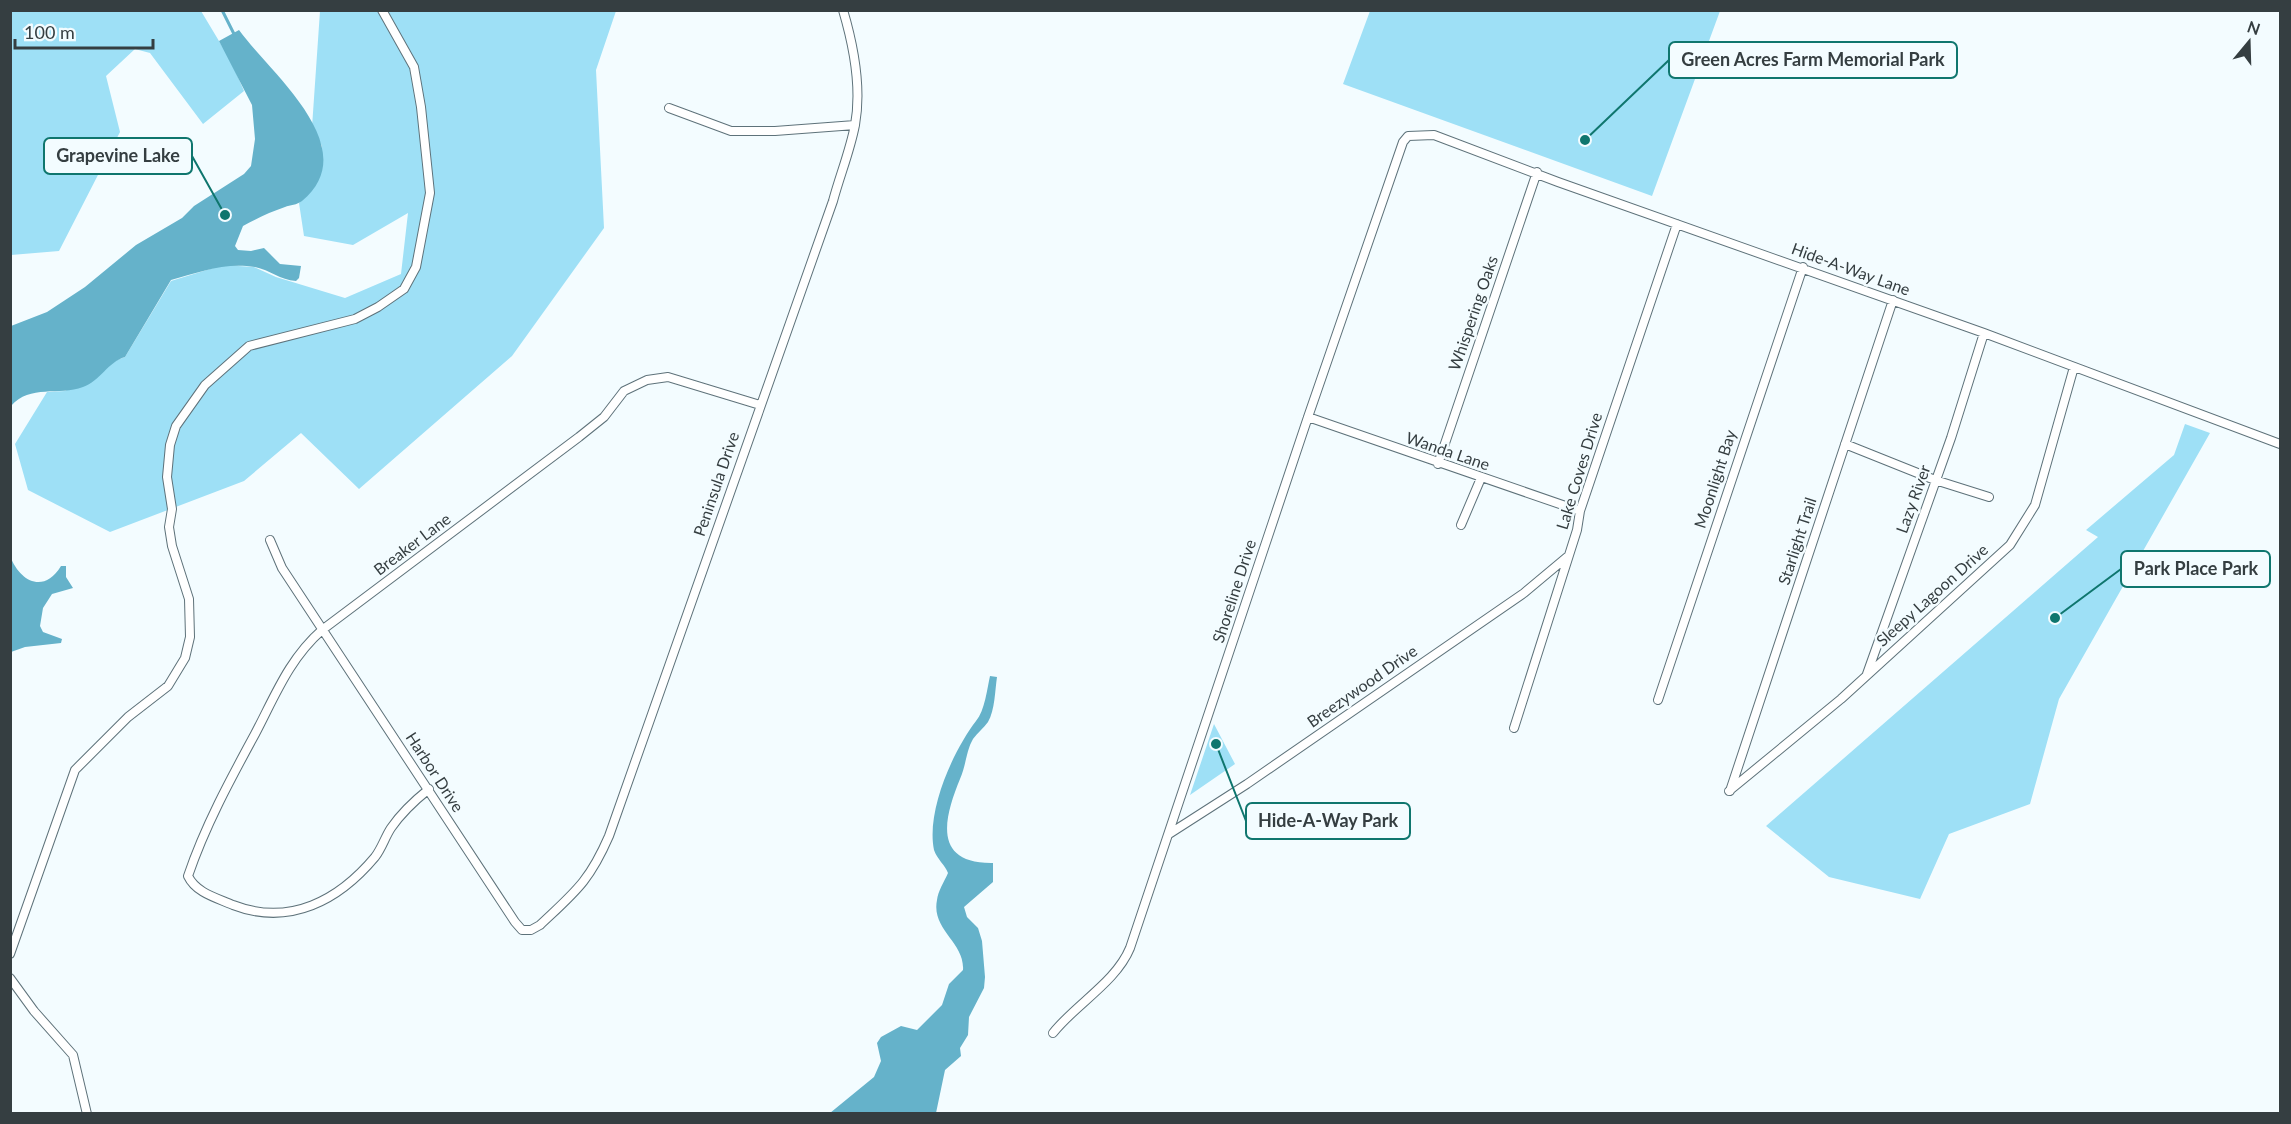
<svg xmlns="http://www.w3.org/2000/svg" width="2291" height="1124" viewBox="0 0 2291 1124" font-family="Lato,sans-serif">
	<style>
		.green { fill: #9ee0f6 }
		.water { fill: #65b2ca }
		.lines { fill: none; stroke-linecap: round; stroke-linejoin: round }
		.stream { stroke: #65b2ca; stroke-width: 3 }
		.street-casing { stroke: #5e727a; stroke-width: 10 }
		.street { stroke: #fff; stroke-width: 8 }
		.labels { text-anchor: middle; stroke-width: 5; stroke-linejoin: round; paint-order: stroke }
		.street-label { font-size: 16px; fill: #353e41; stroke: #f3fcff }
		.leader { fill: none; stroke: #0f766e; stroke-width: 2 }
		.callout-dot { fill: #0f766e; stroke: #f3fcff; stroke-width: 2 }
		.callout { fill: #f3fcff; stroke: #0f766e; stroke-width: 2 }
		.callout-label { font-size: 18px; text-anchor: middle; font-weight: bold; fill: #353e41 }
	</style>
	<rect width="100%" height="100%" fill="#f3fcff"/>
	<path class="green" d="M11,11H201L231,61L244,91L203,124L150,53L135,49L106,76L120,132L59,251L11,255Z
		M320,11H616L596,70L604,228L512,356L359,489L301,433L244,481L110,532L28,490L15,444L47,392L65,391L117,360L125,357L171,281L223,265L254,267L276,277L345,298L401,274L408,213L353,245L304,236L299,203L313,188L322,146L312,127Z
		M1370,11V10L1720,11L1652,196L1343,84Z
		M2185,424L2210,433L2059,699L2030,804L1949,834L1920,899L1829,877L1766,826L2098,537L2086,530L2174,455Z
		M1214,724L1235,764L1190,795Z"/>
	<path class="water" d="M239,30C269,72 366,148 302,201C297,205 290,205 285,207C270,212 256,219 243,226L235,246L238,250L251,251L264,248L280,264L301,266L299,278L296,281C280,280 270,270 255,267C225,262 200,272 171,280L125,357C108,362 100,381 83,387C59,396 30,384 11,406V326L47,312L85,287L136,245L182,218L194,206L244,174L251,166L255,139L252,105L219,41Z
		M10,556C20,582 44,594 61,566H66V577L73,588L52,594L43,608L40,626L43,632L62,639L61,643L25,647L11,652Z
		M990,676L997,677C995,690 995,710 988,722C984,728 977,733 973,739C966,751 966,766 960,779C944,818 932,864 993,863V882L964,907L967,917L978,928L982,941L985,977L984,988L969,1017L968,1035L960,1048L961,1056L945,1070L936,1113H830L874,1077L881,1061L877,1043L881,1037L901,1026L917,1030L942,1005L949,984L963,970C965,942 931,930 937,900C938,891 944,882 948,873C945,865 937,859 934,850C926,811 953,751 976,721C985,710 987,689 990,676Z"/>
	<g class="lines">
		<path class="stream" d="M222,10L235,36"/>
		<g class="street-casing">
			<path id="street" d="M669,108L731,131H775L855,125
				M1308,417L1580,511
				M1845,444L1935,480L1989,497
				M1438,464L1537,172
				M1461,525L1481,478
				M270,540L282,568L515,922L522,930H531L540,925C575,892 589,882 609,836L833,201C840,175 850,151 855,125C862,87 854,47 843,10
				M1867,674L1951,438L1984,333
				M1658,700L1803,267
				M1514,728L1577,530L1580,511L1677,224
				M429,789C414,801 402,812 391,828C385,837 382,848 375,857C339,900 290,927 233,905C217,898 196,893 188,876C205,826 230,780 255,734C275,696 289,659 322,630L579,437L604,417L624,391L647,380L668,377L760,405
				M1729,791L1841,699L2010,545L2035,505L2074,367
				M1730,791L1893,300
				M1169,834L1247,784L1524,593L1567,557
				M10,954L75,770L128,717L168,686L185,658L190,637L189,599L172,546L169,527L172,509L167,477L170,445L176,426L205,385L249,346L355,319L378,307L404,289L416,267L430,193L421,107L414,67L382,10
				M10,978L34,1011L73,1055L87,1114
				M1053,1033C1076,1004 1116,982 1130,948L1308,417L1403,142L1408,136L1434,135L1558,182L1984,333L2280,444"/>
		</g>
		<use href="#street" class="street"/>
	</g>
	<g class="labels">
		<g class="street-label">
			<text transform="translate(1851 269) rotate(20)" y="6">Hide-A-Way Lane</text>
			<text transform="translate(1473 313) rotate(-71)" y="6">Whispering Oaks</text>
			<text transform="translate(1448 451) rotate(19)" y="6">Wanda Lane</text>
			<text transform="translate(1579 471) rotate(-73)" y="6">Lake Coves Drive</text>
			<text transform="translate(1715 479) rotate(-72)" y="6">Moonlight Bay</text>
			<text transform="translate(716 484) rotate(-71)" y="6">Peninsula Drive</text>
			<text transform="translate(1913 499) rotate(-70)" y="6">Lazy River</text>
			<text transform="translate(1797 541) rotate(-72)" y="6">Starlight Trail</text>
			<text transform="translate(412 544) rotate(-37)" y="6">Breaker Lane</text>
			<text transform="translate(1234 591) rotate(-72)" y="6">Shoreline Drive</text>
			<text transform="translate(1932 595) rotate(-42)" y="6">Sleepy Lagoon Drive</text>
			<text transform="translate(1362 686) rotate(-35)" y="6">Breezywood Drive</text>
			<text transform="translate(435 772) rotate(57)" y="6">Harbor Drive</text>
		</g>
	</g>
	<path class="leader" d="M1585 140L1669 60M225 215L192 156M2055 618L2121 569M1216 744L1246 821"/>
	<g class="callout-dot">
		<circle cx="1585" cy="140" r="6"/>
		<circle cx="225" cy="215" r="6"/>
		<circle cx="2055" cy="618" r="6"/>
		<circle cx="1216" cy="744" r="6"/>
	</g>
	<g class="callout">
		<rect x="1669" y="42" width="288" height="36" rx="6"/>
		<rect x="44" y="138" width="148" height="36" rx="6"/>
		<rect x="2121" y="551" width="149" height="36" rx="6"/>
		<rect x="1246" y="803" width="164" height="36" rx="6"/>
	</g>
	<g class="callout-label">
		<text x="1813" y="66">Green Acres Farm Memorial Park</text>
		<text x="118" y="162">Grapevine Lake</text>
		<text x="2196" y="575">Park Place Park</text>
		<text x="1328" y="827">Hide-A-Way Park</text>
	</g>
	<rect width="2291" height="1124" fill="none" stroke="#353e41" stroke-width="24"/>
	<g transform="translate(2249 42) rotate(19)" stroke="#f3fcff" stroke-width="4.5" paint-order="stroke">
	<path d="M0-4.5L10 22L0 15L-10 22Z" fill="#353e41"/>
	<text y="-9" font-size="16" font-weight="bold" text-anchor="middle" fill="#353e41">N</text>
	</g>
	<path d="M15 39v9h138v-9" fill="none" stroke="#353e41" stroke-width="3"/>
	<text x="24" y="39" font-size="18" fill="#353e41" stroke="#f3fcff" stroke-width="4.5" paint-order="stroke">100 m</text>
</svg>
